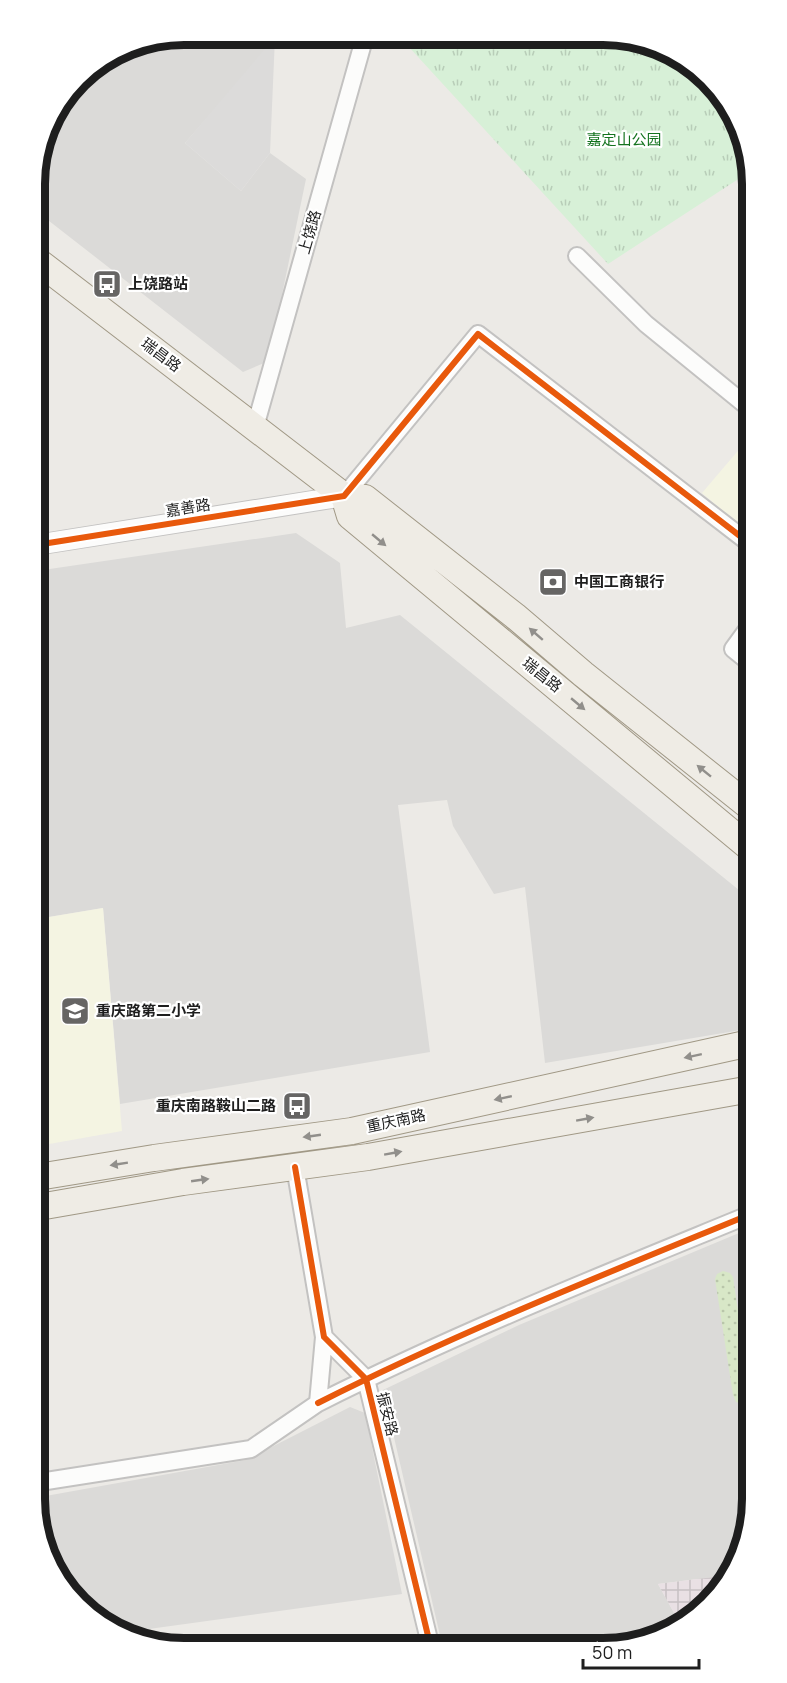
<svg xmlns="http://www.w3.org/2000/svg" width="787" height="1683" viewBox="0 0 787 1683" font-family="Manrope,'Noto Sans SC',sans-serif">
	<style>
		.residential { fill: #dbdad8 }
		.industrial { fill: url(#industrial-grid) }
		.education { fill: #f4f4e2 }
		.grass { fill: url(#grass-dots) }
		.park { fill: url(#park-tufts) }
		.parking { fill: #dcdbda }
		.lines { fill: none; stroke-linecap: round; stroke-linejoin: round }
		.minor-casing { stroke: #c3c2c1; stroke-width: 20 }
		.tertiary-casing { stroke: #c3c2c1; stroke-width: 22 }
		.primary-casing { stroke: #a09885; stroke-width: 28 }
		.minor { stroke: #fcfcfb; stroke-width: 16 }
		.tertiary { stroke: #fcfcfb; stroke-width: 20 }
		.primary { stroke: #efece5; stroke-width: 26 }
		.cycleway-casing { stroke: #fff; stroke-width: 10 }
		.cycleway { stroke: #e8590c; stroke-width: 6 }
		.oneway { fill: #918f8b }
		.labels { text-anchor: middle; stroke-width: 4.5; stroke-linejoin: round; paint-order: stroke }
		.park-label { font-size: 15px; fill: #14731f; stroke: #fff }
		.street-label { font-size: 15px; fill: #1e1e1e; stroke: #fff }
		.poi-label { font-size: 15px; font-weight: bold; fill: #1e1e1e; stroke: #fff; text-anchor: start }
		.rim { fill: none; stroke: #1e1e1e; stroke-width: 8 }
	</style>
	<defs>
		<pattern id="industrial-grid" width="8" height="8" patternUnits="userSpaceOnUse" patternTransform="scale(1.5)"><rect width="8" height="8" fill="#e9e0e4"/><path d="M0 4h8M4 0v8" fill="none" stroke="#c7c0c3"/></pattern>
		<pattern id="grass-dots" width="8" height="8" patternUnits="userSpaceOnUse" patternTransform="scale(1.5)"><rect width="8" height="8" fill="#d8e7c7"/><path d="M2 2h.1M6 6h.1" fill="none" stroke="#b9c6aa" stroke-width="1.8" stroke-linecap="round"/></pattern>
		<pattern id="park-tufts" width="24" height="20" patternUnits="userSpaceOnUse" patternTransform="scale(1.5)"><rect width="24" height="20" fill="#d7f0d7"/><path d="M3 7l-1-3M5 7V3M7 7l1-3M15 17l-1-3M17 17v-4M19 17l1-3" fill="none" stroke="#b8cdb8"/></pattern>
	</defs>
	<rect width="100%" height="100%" fill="#eceae6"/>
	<path class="residential" d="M184,35H272L277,38L185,143L241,191L270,153L306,179L274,333L264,363L243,372L35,210V174L50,118L85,72L127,46Z
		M748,242V272L738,246Z
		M296,533L340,563L346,628L400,615L750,899V1012L747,1029L545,1063L525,887L494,894L453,826L447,800L398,805L430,1052L120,1104L103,908L37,919L36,571Z
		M751,1228L752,1509L741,1556L729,1575L658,1584L678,1620L642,1643L442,1644L383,1390L519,1325Z
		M350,1407L365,1413L402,1594L127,1632L85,1611L40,1538V1497L246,1460Z"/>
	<path class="industrial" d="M729,1575L716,1597L678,1620L658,1584Z"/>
	<path class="education" d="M748,439L749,533L702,493Z
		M103,908L122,1131L38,1146L37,919Z"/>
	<path class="grass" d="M723,1271L730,1273L733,1277L750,1394V1401L743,1404L736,1402L733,1395L715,1279L717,1274Z"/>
	<path class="park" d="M409,36L632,37L702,72L747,145V178L743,176L608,264L408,46Z"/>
	<path class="parking" d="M275,37L270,153L241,191L185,143Z"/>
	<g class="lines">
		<g class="minor-casing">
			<path id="minor" d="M577,256L646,324L748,407
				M255,427L365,36
				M344,496L478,334L749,543
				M749,627L733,649L749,662
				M295,1167L324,1337L366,1379L430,1644
				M318,1403C459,1332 605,1274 751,1214
				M40,1482L251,1449L318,1403L324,1337"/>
		</g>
		<g class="tertiary-casing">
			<path id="tertiary" d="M36,545L344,496"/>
		</g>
		<g class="primary-casing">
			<path id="primary" d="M35,259L344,496L365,498L515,616L583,674L750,807
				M344,496L350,516L750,848
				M38,1177L154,1158L352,1131L750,1043
				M39,1207L183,1182L368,1157L751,1089"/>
		</g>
		<use href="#minor" class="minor"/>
		<use href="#tertiary" class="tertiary"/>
		<use href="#primary" class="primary"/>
		<g class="cycleway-casing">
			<path id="cycleway" d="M36,545L344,496L478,334L749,543
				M295,1167L324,1337L366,1379L430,1644
				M318,1403C459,1332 605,1274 751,1214"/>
		</g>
		<use href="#cycleway" class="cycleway"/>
	</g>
	<defs><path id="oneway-solid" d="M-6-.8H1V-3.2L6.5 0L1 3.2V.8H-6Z" transform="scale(1.5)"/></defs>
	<g class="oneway">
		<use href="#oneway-solid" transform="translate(379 540) rotate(40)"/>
		<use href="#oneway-solid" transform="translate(536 634) rotate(-139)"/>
		<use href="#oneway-solid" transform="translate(578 704) rotate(40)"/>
		<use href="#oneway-solid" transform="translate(704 771) rotate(-141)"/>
		<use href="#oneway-solid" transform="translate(693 1056) rotate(168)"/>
		<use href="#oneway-solid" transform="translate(503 1098) rotate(168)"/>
		<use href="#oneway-solid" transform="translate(585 1119) rotate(-10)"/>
		<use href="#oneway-solid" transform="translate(312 1136) rotate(172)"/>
		<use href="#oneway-solid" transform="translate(393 1153) rotate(-10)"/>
		<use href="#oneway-solid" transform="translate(119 1164) rotate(171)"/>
		<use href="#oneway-solid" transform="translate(200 1180) rotate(-8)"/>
	</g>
	<defs>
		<g id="bus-square" transform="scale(1.5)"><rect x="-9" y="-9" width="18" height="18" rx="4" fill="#666564" stroke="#fff"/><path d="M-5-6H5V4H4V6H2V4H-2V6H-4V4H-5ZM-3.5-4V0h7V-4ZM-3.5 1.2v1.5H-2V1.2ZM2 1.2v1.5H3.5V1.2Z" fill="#fff"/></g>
		<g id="bank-square" transform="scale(1.5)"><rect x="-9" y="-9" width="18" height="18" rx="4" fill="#666564" stroke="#fff"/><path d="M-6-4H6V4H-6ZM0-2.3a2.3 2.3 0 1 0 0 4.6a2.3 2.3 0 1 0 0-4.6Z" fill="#fff"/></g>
		<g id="school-square" transform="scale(1.5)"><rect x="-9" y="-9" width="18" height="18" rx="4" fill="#666564" stroke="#fff"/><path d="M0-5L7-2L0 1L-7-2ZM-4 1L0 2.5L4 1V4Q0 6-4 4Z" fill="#fff"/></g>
	</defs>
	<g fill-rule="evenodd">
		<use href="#bus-square" x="107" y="284"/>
		<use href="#bank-square" x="553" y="582"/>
		<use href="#school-square" x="75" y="1011"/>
		<use href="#bus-square" x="297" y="1106"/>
	</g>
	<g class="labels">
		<g class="park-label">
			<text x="624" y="145">嘉定山公园</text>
		</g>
		<g class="street-label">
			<text transform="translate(310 232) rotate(-74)" y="5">上饶路</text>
			<text transform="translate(161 355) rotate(37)" y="5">瑞昌路</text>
			<text transform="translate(188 508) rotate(-9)" y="5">嘉善路</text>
			<text transform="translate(542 675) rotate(39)" y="5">瑞昌路</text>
			<text transform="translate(396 1121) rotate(-12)" y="5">重庆南路</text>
			<text transform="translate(387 1414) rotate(76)" y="5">振安路</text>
		</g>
		<g class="poi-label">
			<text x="128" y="289">上饶路站</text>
			<text x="574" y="587">中国工商银行</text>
			<text x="96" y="1016">重庆路第二小学</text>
			<text x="276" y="1111" text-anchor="end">重庆南路鞍山二路</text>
		</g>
	</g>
	<path d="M0 0H787V1683H0ZM184 45H603A139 139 0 0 1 742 184V1499A139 139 0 0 1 603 1638H184A139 139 0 0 1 45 1499V184A139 139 0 0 1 184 45Z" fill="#fff" fill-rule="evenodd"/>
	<path class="rim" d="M184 45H603A139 139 0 0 1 742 184V1499A139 139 0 0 1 603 1638H184A139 139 0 0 1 45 1499V184A139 139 0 0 1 184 45Z"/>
	<path d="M583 1659v9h116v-9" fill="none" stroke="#1e1e1e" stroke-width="3"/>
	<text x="592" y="1659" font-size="18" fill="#1e1e1e" stroke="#ffffff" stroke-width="4.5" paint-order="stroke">50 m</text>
</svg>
